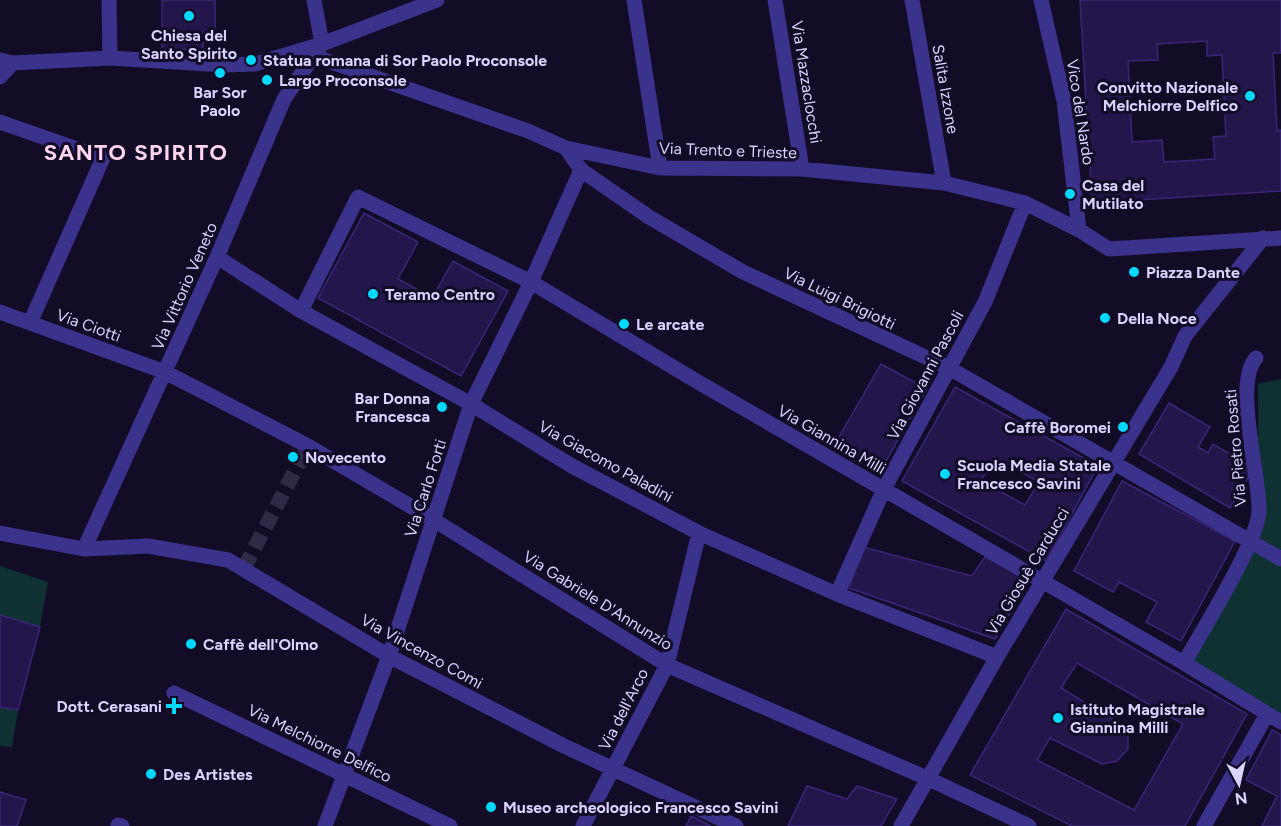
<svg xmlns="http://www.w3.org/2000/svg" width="1281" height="826" viewBox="0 0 1281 826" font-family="Figtree,sans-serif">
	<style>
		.green { fill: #0f3132 }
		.building { fill: #23164a; stroke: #3a2679; stroke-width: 1.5; fill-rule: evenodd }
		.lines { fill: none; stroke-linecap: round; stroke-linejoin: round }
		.minor-tunnel { stroke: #302a47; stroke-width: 15; stroke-dasharray: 15 8; stroke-linecap: butt }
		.minor { stroke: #3a328b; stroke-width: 15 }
		.poi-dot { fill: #00d9fd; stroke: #120c27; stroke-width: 2 }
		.labels { text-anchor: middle; stroke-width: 6; stroke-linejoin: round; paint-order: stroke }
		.poi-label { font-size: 16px; font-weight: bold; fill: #dad2ff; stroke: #120c27; text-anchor: start }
		.street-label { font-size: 16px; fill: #dad2ff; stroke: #120c27 }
		.district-label { font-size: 22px; font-weight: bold; letter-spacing: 1.5px; fill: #ffd4ee; stroke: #120c27 }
	</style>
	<rect width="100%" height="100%" fill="#120c27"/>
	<path class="green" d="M1281,379V722L1184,663L1259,513L1258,384Z
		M0,566L48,582L40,627L0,615Z
		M0,707L18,710L12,747L0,746Z"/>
	<path class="building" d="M162,0H215V32H203V49H162Z
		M1080,0H1281V53H1273L1277,131L1281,130V191L1092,203ZM1207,41V56L1222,55L1226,136L1213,137L1215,159L1164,162L1162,140L1132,142L1128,61L1158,60L1157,44Z
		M364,213L418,242L398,279L432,298L453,261L508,291L461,376L318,298Z
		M881,364L927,389L881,470L835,444Z
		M955,387L1098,466L1046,561L902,481ZM994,457L1039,482L1025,505L981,481Z
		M1169,403L1210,427L1198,447L1208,453L1213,444L1254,468L1230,508L1139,454Z
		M1122,481L1235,541L1181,641L1146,622L1157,602L1119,582L1113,592L1074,571Z
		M863,547L972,576L985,557L1029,581L995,639L849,588Z
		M1066,609L1247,714L1185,826H1072L970,775ZM1077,663L1183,724L1134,810L1037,760L1050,738L1102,764L1117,761L1128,749V733L1124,726L1061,688Z
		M0,615L40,627L18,710L0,707Z
		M1272,730L1281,735V826H1262L1277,796L1246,780Z
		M807,786L847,799L857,786L897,799L881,826H788Z
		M0,792L26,800L17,826H0Z
		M691,816L711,826H686Z"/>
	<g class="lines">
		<path class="minor-tunnel" d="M244,568L308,446"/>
		<path class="minor" d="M109,0L110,58
			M314,0L322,44
			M634,0L660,168
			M775,0L802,169
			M912,0L944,183
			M1041,0L1064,101L1079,230
			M314,56L528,131L566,148L660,168L802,169L944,183L1025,203L1079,230L1109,249L1281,238
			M0,60L13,63L110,58L225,65L255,64L322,44L437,0
			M0,77L13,63
			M0,122L103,158L30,323
			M566,148L581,170L649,217L743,272L949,368L1281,559
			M217,257L301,311L471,404L572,466L699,533L837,594L997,657
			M301,311L358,197L531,282L698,382L1184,663L1281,722
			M0,312L165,372L308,446L434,520L667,665L929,779L1029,826
			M0,533L84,549L148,546L228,560L389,656L564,746L736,826
			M84,549L217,257L284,99L322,44
			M837,594L884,489L985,302L1025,203
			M1184,663C1202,631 1258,542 1259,511C1260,474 1233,384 1256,358
			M174,693L450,826
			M118,825L122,826
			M325,826L389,656L471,404L531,282L581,170
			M583,826L667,665L699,533
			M901,826L997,657L1171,367L1185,336L1263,238
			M1204,826L1267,714"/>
	</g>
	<g class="poi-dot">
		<circle cx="189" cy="16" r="6"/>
		<circle cx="251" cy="60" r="6"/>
		<circle cx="220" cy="73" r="6"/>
		<circle cx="267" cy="80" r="6"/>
		<circle cx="1250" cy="96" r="6"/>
		<circle cx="1070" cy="194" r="6"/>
		<circle cx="1134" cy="272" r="6"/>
		<circle cx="373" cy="294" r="6"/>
		<circle cx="1105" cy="318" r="6"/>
		<circle cx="624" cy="324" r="6"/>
		<circle cx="442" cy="407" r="6"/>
		<circle cx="1123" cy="427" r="6"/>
		<circle cx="293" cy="457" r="6"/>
		<circle cx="945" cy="474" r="6"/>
		<circle cx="191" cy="644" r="6"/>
		<path d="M171 697h6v6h6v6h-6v6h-6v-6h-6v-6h6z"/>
		<circle cx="1058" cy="718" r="6"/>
		<circle cx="151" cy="774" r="6"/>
		<circle cx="491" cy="807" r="6"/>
	</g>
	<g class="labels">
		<g class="poi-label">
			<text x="189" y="41" text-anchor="middle">Chiesa del<tspan x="189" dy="18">Santo Spirito</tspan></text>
			<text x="263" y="66">Statua romana di Sor Paolo Proconsole</text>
			<text x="279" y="86">Largo Proconsole</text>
			<text x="1238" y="93" text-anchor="end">Convitto Nazionale<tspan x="1238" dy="18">Melchiorre Delfico</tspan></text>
			<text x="220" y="98" text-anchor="middle">Bar Sor<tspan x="220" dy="18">Paolo</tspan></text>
			<text x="1082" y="191">Casa del<tspan x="1082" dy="18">Mutilato</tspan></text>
			<text x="1146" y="278">Piazza Dante</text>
			<text x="385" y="300">Teramo Centro</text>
			<text x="1117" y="324">Della Noce</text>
			<text x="636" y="330">Le arcate</text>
			<text x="430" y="404" text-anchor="end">Bar Donna<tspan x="430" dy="18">Francesca</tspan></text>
			<text x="1111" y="433" text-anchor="end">Caffè Boromei</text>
			<text x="305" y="463">Novecento</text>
			<text x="957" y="471">Scuola Media Statale<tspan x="957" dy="18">Francesco Savini</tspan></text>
			<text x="203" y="650">Caffè dell'Olmo</text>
			<text x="162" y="712" text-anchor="end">Dott. Cerasani</text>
			<text x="1070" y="715">Istituto Magistrale<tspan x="1070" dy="18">Giannina Milli</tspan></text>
			<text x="163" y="780">Des Artistes</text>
			<text x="503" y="813">Museo archeologico Francesco Savini</text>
		</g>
		<g class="street-label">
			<text transform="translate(807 82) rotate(81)" y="6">Via Mazzaclocchi</text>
			<text transform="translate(946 89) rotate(80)" y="6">Salita Izzone</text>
			<text transform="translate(1081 112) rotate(81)" y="6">Vico del Nardo</text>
			<text transform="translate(728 150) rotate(2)" y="6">Via Trento e Trieste</text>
			<text transform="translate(184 286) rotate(-66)" y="6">Via Vittorio Veneto</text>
			<text transform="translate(840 298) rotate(26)" y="6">Via Luigi Brigiotti</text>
			<text transform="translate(89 325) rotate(20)" y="6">Via Ciotti</text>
			<text transform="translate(925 375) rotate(-62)" y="6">Via Giovanni Pascoli</text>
			<text transform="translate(832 439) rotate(30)" y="6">Via Giannina Milli</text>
			<text transform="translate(1235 448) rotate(-95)" y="6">Via Pietro Rosati</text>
			<text transform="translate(606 461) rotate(29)" y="6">Via Giacomo Paladini</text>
			<text transform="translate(425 488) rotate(-72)" y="6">Via Carlo Forti</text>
			<text transform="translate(1027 571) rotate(-59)" y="6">Via Giosuè Carducci</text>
			<text transform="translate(598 600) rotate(32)" y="6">Via Gabriele D'Annunzio</text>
			<text transform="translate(422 651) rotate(29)" y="6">Via Vincenzo Comi</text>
			<text transform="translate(623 709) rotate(-63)" y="6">Via dell'Arco</text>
			<text transform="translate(320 743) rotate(26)" y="6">Via Melchiorre Delfico</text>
		</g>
		<g class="district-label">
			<text x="136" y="160">SANTO SPIRITO</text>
		</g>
	</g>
	<g transform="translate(1239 784) rotate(172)" stroke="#120c27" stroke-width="4.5" paint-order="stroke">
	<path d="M0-4.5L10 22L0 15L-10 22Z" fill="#dad2ff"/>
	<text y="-9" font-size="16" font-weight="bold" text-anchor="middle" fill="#dad2ff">N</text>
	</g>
</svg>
